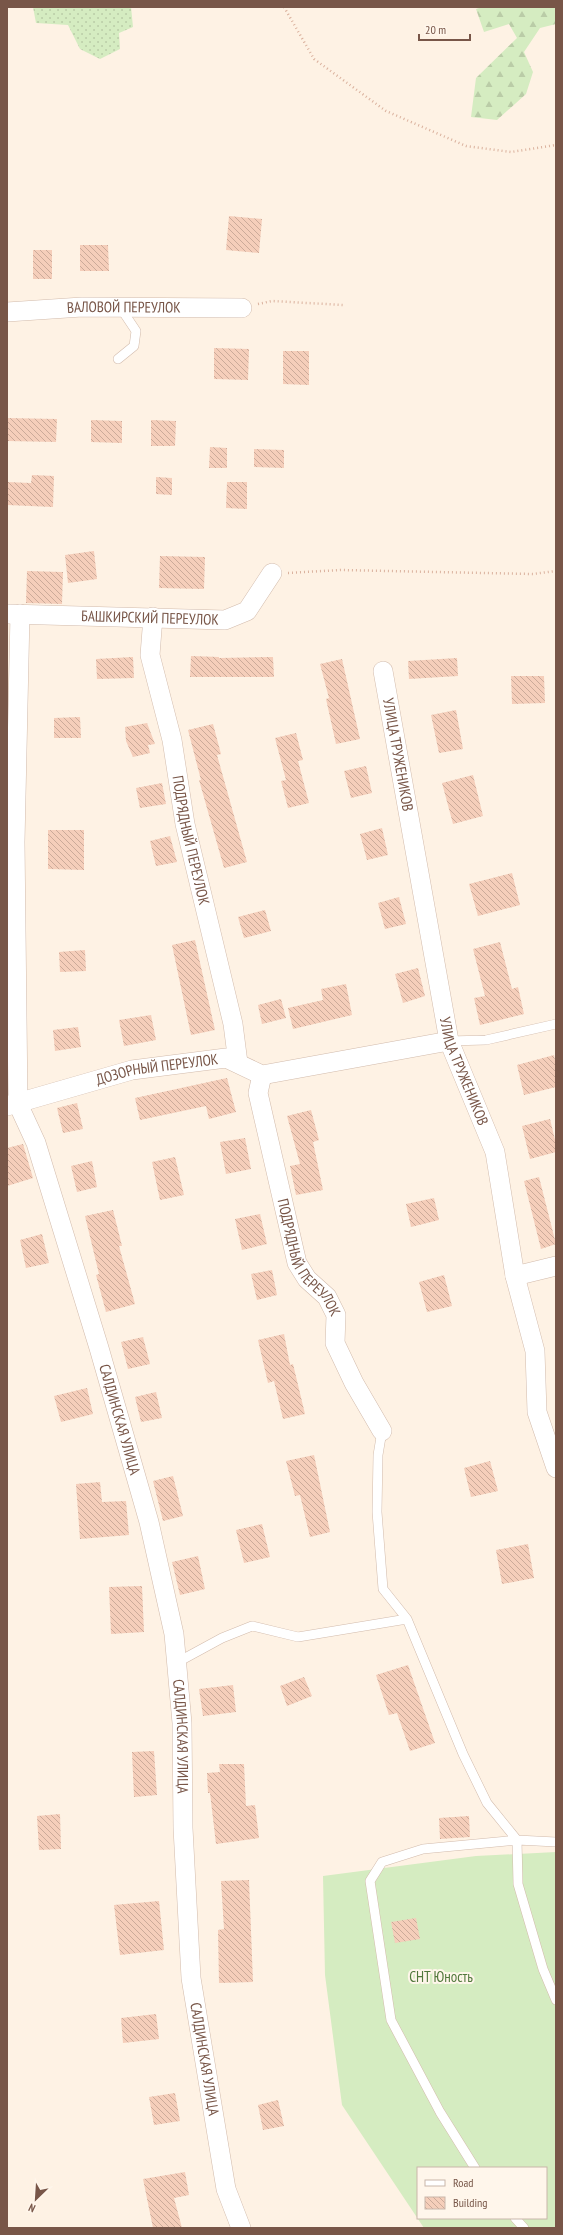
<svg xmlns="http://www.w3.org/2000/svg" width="563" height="2235" viewBox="0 0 563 2235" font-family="'PT Sans Narrow',sans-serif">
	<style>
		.grass { fill: url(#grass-dots) }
		.forest { fill: url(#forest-firs) }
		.garden { fill: #d5ecc1; fill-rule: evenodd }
		.building { fill: url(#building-back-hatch) }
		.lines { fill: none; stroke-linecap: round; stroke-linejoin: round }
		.service-casing { stroke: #d2bbac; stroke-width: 10 }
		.minor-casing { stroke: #d2bbac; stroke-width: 20 }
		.path { stroke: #dab19d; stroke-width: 2.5; stroke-dasharray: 1 3; stroke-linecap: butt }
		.service { stroke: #fff; stroke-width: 9 }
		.minor { stroke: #fff; stroke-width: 19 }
		.labels { text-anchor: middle; stroke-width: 4; stroke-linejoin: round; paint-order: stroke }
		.street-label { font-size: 15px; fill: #785648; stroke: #fff6eb }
		.park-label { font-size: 15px; fill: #52783c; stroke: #fff6eb }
	</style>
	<defs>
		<pattern id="grass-dots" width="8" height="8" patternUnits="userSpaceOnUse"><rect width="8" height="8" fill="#d5ecc1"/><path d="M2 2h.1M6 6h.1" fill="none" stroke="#bacca7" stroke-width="1.8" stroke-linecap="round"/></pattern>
		<pattern id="forest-firs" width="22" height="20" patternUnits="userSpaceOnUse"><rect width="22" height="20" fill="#d5ecc1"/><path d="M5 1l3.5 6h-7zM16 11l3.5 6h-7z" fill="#bacca7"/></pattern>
		<pattern id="building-back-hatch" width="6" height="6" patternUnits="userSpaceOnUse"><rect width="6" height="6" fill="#f5ceba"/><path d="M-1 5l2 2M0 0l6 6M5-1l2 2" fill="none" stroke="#cbaa99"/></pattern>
	</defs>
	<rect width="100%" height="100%" fill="#fef2e4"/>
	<path class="grass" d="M33,7H131L133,27L119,33L120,49L100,59L80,49L68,25L36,23Z"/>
	<path class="forest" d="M482,7L556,8V24L540,28L524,52L533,72L526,94L497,120L471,117L476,78L517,38L509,24L484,32L476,9Z"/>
	<path class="garden" d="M556,1852V2228H424L342,2105L325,1975L323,1876L476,1856ZM418,2168H546V2218H418Z"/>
	<path class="building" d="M229,216L262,219L259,253L226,250Z
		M80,245H108L109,271H80Z
		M33,250H52V279H33Z
		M214,348L249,349L248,380L214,379Z
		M283,351H309V385L283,384Z
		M7,418L57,419L56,442L7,441Z
		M91,420L122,421V443L91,442Z
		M151,420L176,421L175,446H151Z
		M210,447L227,448V468H209Z
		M254,449L284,450V468L254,467Z
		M32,475L54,476L53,507L7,505V482L31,483Z
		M156,477L172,478V495L156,494Z
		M227,482H247V509L226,508Z
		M94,551L97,579L68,583L65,555Z
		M160,556L205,557L204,589L159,588Z
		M27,571L63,572L62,604L26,603Z
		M191,656L219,657V658L273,657L274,677H190Z
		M133,657L134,678L97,679L96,659Z
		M457,658L458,676L409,679L408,661Z
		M342,659L360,739L336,744L326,699L329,698L320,664Z
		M511,676H544L545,703L512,704Z
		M456,710L463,749L439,753L431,715Z
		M80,717L81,738H54V718Z
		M147,723L155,744L148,745L150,753L133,757L126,741L125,727Z
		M213,724L221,754L217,755L247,862L224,868L199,780H201L188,730Z
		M296,733L303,760L298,761L309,803L288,808L281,781L286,780L275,738Z
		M366,766L372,793L351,798L344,771Z
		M473,775L483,816L453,824L442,783Z
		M162,783L166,804L140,808L136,788Z
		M382,828L388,855L367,860L360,834Z
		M48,830H84V870L48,869Z
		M170,836L177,862L156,866L150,841Z
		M512,873L520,905L478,916L469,884Z
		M399,897L406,924L385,929L378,903Z
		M265,910L271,931L244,938L238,917Z
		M195,940L215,1030L191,1035L172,945Z
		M500,942L512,989L518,987L524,1014L480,1025L474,998L485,996L473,949Z
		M85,950L86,971L60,972L59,952Z
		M418,968L425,996L403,1003L395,974Z
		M346,984L352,1015L293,1029L288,1008L323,1000L321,989Z
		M281,999L286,1018L262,1024L258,1005Z
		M151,1015L156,1040L124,1046L119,1020Z
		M78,1027L81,1047L55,1051L53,1030Z
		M554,1055L556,1064V1087L524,1095L517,1065Z
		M227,1078L236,1112L209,1119L206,1106L140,1120L135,1098Z
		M77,1103L83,1129L63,1133L57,1108Z
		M311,1110L319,1140L313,1142L323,1190L296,1195L290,1166L300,1164L287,1116Z
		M550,1119L556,1144V1152L530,1159L522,1126Z
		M245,1138L251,1169L226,1174L220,1142Z
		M23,1144L33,1178L7,1186V1148Z
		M175,1157L184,1195L160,1200L152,1162Z
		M92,1161L97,1187L77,1192L71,1166Z
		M539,1177L556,1244L541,1249L524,1181Z
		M434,1198L439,1220L411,1227L406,1204Z
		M113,1210L122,1246H119L135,1304L106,1312L96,1275L99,1274L85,1216Z
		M260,1214L267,1244L242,1250L235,1219Z
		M42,1234L49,1263L26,1268L20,1240Z
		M272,1270L277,1295L257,1300L251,1274Z
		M444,1275L452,1306L427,1312L419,1282Z
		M284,1334L290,1365L293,1364L305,1414L283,1419L274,1381L268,1383L258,1340Z
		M143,1337L150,1364L128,1369L121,1342Z
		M87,1388L93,1414L61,1422L54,1396Z
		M156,1392L162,1418L141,1422L135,1397Z
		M314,1455L330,1532L310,1537L300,1495L295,1496L286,1461Z
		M490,1461L498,1491L471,1497L464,1468Z
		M173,1476L183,1516L163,1521L153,1481Z
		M100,1482L102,1502L126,1501L129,1535L80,1539L76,1484Z
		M262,1524L270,1557L244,1563L236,1530Z
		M528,1544L534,1578L502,1584L496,1550Z
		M198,1556L205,1589L180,1595L172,1562Z
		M142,1586L144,1632L111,1634L109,1587Z
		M408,1665L435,1743L410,1751L397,1713L389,1715L376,1675Z
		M304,1677L312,1696L287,1706L280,1686Z
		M233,1685L236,1712L203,1716L199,1689Z
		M154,1751L157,1795L134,1797L132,1752Z
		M219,1764H244L246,1806L255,1805L259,1838L216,1844L210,1793H208L207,1773L220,1772Z
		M60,1814L61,1849L39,1850L37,1816Z
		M469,1816L470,1837L440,1839L439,1818Z
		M249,1880L253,1982L219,1983L218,1930L224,1929L221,1881Z
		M159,1901L164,1950L120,1955L114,1905Z
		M416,1918L420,1939L395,1943L391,1922Z
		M156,2014L159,2039L123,2043L121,2018Z
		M175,2093L180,2121L154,2125L149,2097Z
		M278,2100L284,2126L263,2130L258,2105Z
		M185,2172L189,2195L174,2198L182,2228H153L143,2179Z"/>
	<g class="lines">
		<g class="service-casing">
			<path id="service" d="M118,359L134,346L136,331L120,307
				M449,1041L486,1040L556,1024
				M382,1431L378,1455L377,1512L383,1589L407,1619
				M176,1663L222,1638L252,1626L298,1637L407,1619L463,1754L487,1803L517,1840L556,1842
				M475,2168L440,2112L391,2020L370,1881L382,1862L423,1849L517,1840L518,1884L543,1969L556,2000
				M515,2218L524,2228"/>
		</g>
		<g class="minor-casing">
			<g id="minor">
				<path id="s1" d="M7,312L82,307L242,308"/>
				<path id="s2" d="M8,614L225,620L247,611L272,573"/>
				<path id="s3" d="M20,614L15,842L18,1104L36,1143L99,1348L149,1522L174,1634L182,1723L183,1828L191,1978L226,2189L241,2228"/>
				<path id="s4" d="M153,617L150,655L172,740L185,824L233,1024L238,1063"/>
				<path id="s5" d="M383,671L449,1041L495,1152L515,1276L535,1351L537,1412L556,1468"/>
				<path id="s6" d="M262,1075L258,1093L297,1263L307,1279L327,1297L336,1315L335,1343L354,1383L382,1431"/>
				<path id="s7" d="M7,1106L132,1070L226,1058L262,1075L449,1041"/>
				<path d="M515,1276L556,1266"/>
			</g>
		</g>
		<path class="path" d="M284,7L314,59L386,111L466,146L511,152L556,145
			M258,304L272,301L343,305
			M288,573L340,570L533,574L556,571"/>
		<use href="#service" class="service"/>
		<use href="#minor" class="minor"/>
	</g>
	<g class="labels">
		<g class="street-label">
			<text dy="5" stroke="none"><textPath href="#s1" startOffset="117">ВАЛОВОЙ ПЕРЕУЛОК</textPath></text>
			<text dy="5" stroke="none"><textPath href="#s2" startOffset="142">БАШКИРСКИЙ ПЕРЕУЛОК</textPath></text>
			<text dy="5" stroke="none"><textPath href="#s5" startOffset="85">УЛИЦА ТРУЖЕНИКОВ</textPath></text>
			<text dy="5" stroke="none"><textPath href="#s4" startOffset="228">ПОДРЯДНЫЙ ПЕРЕУЛОК</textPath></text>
			<text dy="5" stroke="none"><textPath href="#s7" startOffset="155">ДОЗОРНЫЙ ПЕРЕУЛОК</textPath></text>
			<text dy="5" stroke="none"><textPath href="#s5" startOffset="409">УЛИЦА ТРУЖЕНИКОВ</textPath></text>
			<text dy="5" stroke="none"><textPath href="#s6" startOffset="193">ПОДРЯДНЫЙ ПЕРЕУЛОК</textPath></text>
			<text dy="5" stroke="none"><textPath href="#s3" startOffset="822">САЛДИНСКАЯ УЛИЦА</textPath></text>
			<text dy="5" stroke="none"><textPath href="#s3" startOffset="1146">САЛДИНСКАЯ УЛИЦА</textPath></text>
			<text dy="5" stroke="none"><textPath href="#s3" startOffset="1470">САЛДИНСКАЯ УЛИЦА</textPath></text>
		</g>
		<g class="park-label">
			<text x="441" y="1982">СНТ Юность</text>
		</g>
	</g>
	<rect width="563" height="2235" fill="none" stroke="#785648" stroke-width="16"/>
	<rect x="417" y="2167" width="130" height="52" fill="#fff6eb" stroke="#c9b6aa"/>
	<rect x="425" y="2180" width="20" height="6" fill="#ffffff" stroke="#c9b6aa"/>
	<text x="453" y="2187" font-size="12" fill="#785648">Road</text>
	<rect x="425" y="2197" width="20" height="12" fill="url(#building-back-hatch)" stroke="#c9b6aa"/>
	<text x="453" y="2207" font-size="12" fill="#785648">Building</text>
	<g transform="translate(36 2199) rotate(205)" stroke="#fff6eb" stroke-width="3" paint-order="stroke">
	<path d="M0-3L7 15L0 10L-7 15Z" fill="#785648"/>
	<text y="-6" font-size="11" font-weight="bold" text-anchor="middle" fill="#785648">N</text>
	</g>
	<path d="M419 34v6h51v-6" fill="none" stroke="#785648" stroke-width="2"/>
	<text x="425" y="34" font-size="12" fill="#785648" stroke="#fff6eb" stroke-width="3" paint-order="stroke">20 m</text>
</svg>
